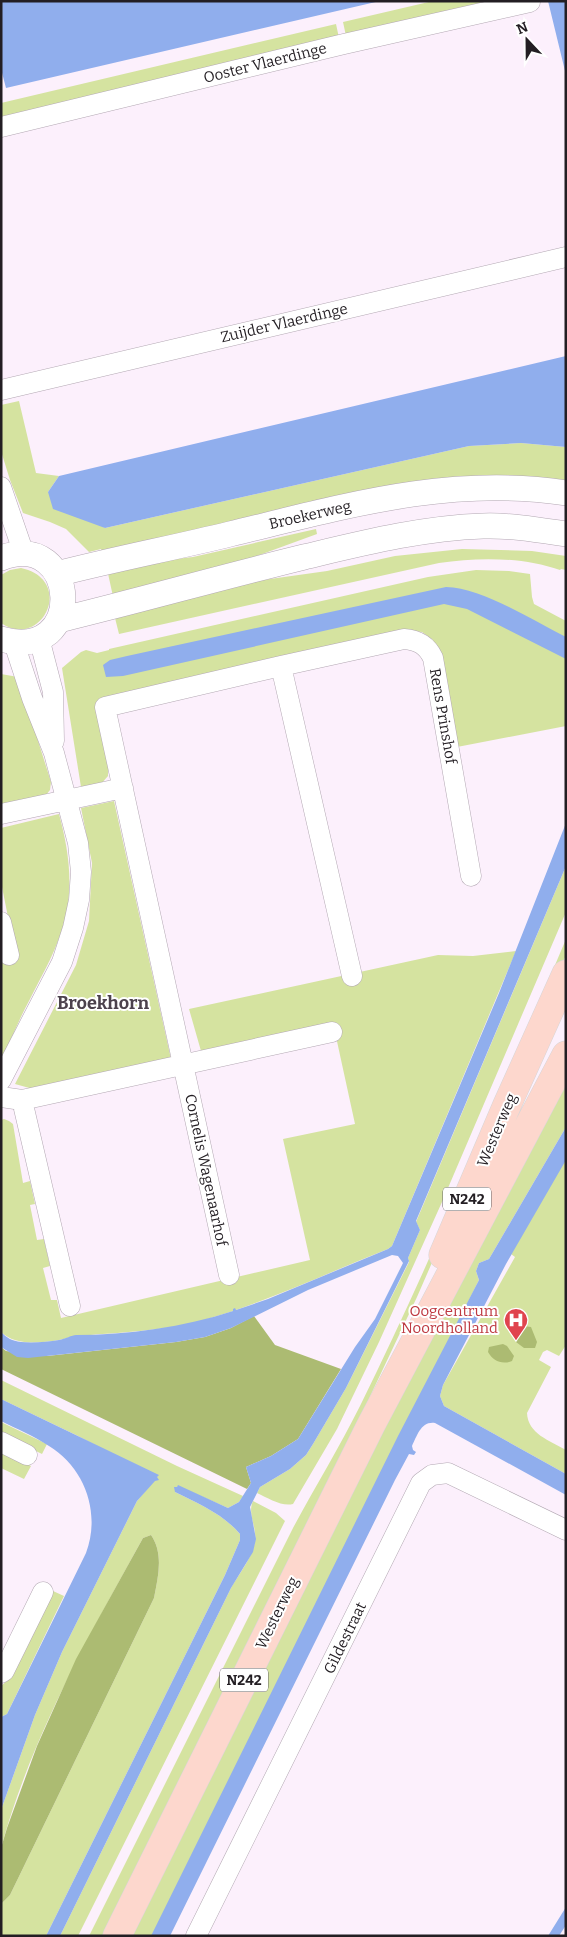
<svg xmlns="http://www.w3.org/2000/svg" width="567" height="1937" viewBox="0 0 567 1937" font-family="Bitter,serif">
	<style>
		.green { fill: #d5e3a0 }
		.forest { fill: #acbb72 }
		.water { fill: #90aeed }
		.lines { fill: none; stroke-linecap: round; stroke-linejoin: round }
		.minor-casing { stroke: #b3a8b3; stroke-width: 21 }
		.tertiary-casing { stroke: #b3a8b3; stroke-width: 26 }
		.primary-casing { stroke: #d7d6d7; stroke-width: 29 }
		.minor { stroke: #fff; stroke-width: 20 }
		.tertiary { stroke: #fff; stroke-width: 25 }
		.primary { stroke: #fdd7cd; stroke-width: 28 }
		.labels { text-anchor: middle; stroke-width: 4; stroke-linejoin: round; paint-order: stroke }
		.shield { fill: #fff; stroke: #656265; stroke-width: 1 }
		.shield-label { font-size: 14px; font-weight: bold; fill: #231e23 }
		.street-label { font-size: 15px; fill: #231e23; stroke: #fff }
		.health-label { font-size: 15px; fill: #be3a42; stroke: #fff; text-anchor: end }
		.quarter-label { font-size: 18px; font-weight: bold; fill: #4c424c; stroke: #fff }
	</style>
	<rect width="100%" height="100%" fill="#fcf0fc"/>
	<path class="green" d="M433,1H480L481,5L346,36L343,22Z
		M336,24L339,38L1,118V103Z
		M19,401L36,473L59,476L48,492L105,528L469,446L521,443L566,447V483L546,479L104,556L101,549L89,552L66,529L50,522L23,513L10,480L1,451V405Z
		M316,529L317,534L213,572L114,601L107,569L134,564L193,557Z
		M462,549L532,551L566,556V570L561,569L560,570C522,557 479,557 439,563L119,634L114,614L242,583L327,571L395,556Z
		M21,568C76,580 42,651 1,623V575L10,570Z
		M476,570L509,571L530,574L532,597L534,604L566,621V726L457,747L433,640L422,632L399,630L109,696L108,776L101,784L81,787L62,668L81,652L86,650L97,653L109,650V649L428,577Z
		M1,674L18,677L51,782L50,790L46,795L1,806Z
		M114,801L171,1059L33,1089L15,1084L76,965L89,921L92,863L81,808Z
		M59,814C68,847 74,884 65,919C58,948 43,973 30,999C19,1019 11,1040 1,1061V960L16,957L1,882V828Z
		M566,866V912L442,1202L379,1342L337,1429L293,1504C282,1507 268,1498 257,1493L260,1487L290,1469L306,1455L313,1444L346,1388L409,1262L408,1258L420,1230L416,1222Z
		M566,939V955L417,1297L349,1441L102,1936H89L293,1528C315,1487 339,1448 360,1406C435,1254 500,1095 566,939Z
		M516,951L392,1246L388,1249C327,1273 267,1302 204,1320C167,1331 113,1333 76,1336C72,1336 65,1339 59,1340C39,1343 16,1346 1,1332V1120L4,1119L9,1121L13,1124L23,1183L30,1181L35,1204L30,1205L37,1240L44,1239L50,1266L43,1268L51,1300H57L61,1318L310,1260L283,1139L355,1124L333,1023L201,1051L189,1009L438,955L473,956Z
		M566,1069V1127L489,1259L479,1263L476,1271L479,1280L152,1936H127Z
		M566,1157V1345L559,1356L547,1350L543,1352L539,1360L551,1367L527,1413C528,1434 549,1440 566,1450V1474L444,1406L440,1396L443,1385L515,1257L511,1254Z
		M1,1380L177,1466L243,1496L239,1502L228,1508L178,1486L175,1492C199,1504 223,1514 240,1534V1540L225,1575L46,1936H1V1904L10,1895L154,1598C158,1577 164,1554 151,1535L143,1538C88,1638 31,1738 1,1848V1810L35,1715L62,1652L137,1501L157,1477L78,1436L1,1399Z
		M1,1422L47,1444L42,1454L1,1434Z
		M1,1451L31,1466L24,1479L1,1468Z
		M253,1501L276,1513L285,1521L78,1936H60L231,1588C239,1574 254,1555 255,1540C257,1527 247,1514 253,1501Z
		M53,1591L64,1596L7,1714L1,1717V1686L9,1679Z"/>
	<path class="forest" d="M254,1316L275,1345L341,1369L298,1439L271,1456L246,1467L251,1483L247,1489L1,1369V1347L6,1351L47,1356L176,1342L205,1337L231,1328Z
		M517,1325L531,1327L537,1342L535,1348H524L516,1342L513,1330Z
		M503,1344L507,1346L514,1356L512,1361C502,1365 493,1361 488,1352L489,1347Z
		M151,1535C164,1554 158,1577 154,1598L10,1895L1,1904V1848L7,1828L37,1746L76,1659L143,1538Z"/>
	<path class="water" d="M1,1H380L6,88L1,69Z
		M548,1H566V75Z
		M566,356V447L521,443L469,446L105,528L53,509L48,492L59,476Z
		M446,587C482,588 533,620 566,637V659L467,609L444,604L123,676L106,677L103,665L110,660L127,656Z
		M566,823V866L416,1221L420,1230L408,1258L409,1261L346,1388L313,1444L306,1455L290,1469L260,1487L250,1507L256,1539L253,1552L231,1588L60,1936H46L225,1575L240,1540V1534C223,1514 199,1504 175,1492L174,1487H177L178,1485L228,1508L239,1502L251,1483L246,1467L271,1456L298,1439L355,1347L375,1319L403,1263L398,1256L392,1255L308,1290L231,1328L205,1337L176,1342L28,1358L17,1357L1,1347V1332C7,1338 12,1341 21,1342C33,1343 47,1342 59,1340C65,1339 72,1335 76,1335C127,1335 184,1327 233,1311V1309L235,1308L236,1310L268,1299L388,1249L392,1246L499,993Z
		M566,1127V1160L506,1264L443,1385L440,1396L444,1406L566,1474V1495L435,1423C421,1421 417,1436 412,1446L413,1450L416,1452L414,1455L409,1454L395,1480L170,1936H151L398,1436L479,1280L476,1271L479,1263L489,1259Z
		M1,1399L159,1475L157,1477L159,1480L155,1481L137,1501L62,1652L35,1715L1,1810V1717L7,1714L86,1553C101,1513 85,1468 49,1446C34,1436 17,1429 1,1421Z
		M566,1907V1925L559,1936H548Z"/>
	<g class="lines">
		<g class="minor-casing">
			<path id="minor" d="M1,127L344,44L530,2
				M1,390L566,257
				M1,487L24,554
				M39,638L53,692L54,741
				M281,666L352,976
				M1,814L123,788
				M1,922L9,955
				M1,1080L62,962L73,928L79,900L81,872L78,843L54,753L32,698L14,643
				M1,1097L22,1100L332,1032
				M22,1100L70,1306
				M229,1275L105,707L281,666L404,639C418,640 427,645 433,658L471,876
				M1,1442L27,1455
				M1,1673L4,1671L43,1592
				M196,1936L421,1483L432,1475L448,1473L566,1530"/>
		</g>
		<g class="tertiary-casing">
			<path id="tertiary" d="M1,558C79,528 88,664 1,639
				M57,574C115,559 173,548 230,534C342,507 450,475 566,493
				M59,620C141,600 222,577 304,557C363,543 422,528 483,526C510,525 539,530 566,534"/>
		</g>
		<g class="primary-casing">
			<path id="primary" d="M443,1255L507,1105L566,974
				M117,1936L371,1425L566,1055"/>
		</g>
		<use href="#minor" class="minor"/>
		<use href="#tertiary" class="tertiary"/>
		<use href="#primary" class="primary"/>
	</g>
	<defs>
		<g id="hospital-pin" transform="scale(1.25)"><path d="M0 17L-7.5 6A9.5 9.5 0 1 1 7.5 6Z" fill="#e0444e" stroke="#fff"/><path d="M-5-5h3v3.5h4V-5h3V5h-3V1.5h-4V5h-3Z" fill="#fff"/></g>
	</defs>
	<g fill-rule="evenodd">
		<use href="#hospital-pin" x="516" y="1320"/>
	</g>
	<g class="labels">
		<g class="shield">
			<rect x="443" y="1187.5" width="48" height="23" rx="4"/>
			<rect x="220" y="1668.5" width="48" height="23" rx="4"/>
		</g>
		<g class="shield-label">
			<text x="467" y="1204">N242</text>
			<text x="244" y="1685">N242</text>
		</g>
		<g class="street-label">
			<text transform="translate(265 63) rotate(-14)" y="5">Ooster Vlaerdinge</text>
			<text transform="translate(284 323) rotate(-13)" y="5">Zuijder Vlaerdinge</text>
			<text transform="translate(310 515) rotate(-13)" y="5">Broekerweg</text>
			<text transform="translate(443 716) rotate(80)" y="5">Rens Prinshof</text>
			<text transform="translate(497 1130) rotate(-67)" y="5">Westerweg</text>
			<text transform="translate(206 1170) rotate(78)" y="5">Cornelis Wagenaarhof</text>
			<text transform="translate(277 1613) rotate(-64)" y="5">Westerweg</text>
			<text transform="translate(345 1638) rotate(-64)" y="5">Gildestraat</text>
		</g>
		<g class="health-label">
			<text x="498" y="1316">Oogcentrum<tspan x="498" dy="17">Noordholland</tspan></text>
		</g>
		<g class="quarter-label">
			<text x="103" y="1009">Broekhorn</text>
		</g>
	</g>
	<rect width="567" height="1937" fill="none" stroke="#231e23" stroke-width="5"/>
	<g transform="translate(527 40) rotate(338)" stroke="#ffffff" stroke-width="4" paint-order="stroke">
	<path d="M0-4L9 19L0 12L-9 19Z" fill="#231e23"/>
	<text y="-8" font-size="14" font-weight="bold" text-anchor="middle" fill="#231e23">N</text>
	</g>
</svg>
